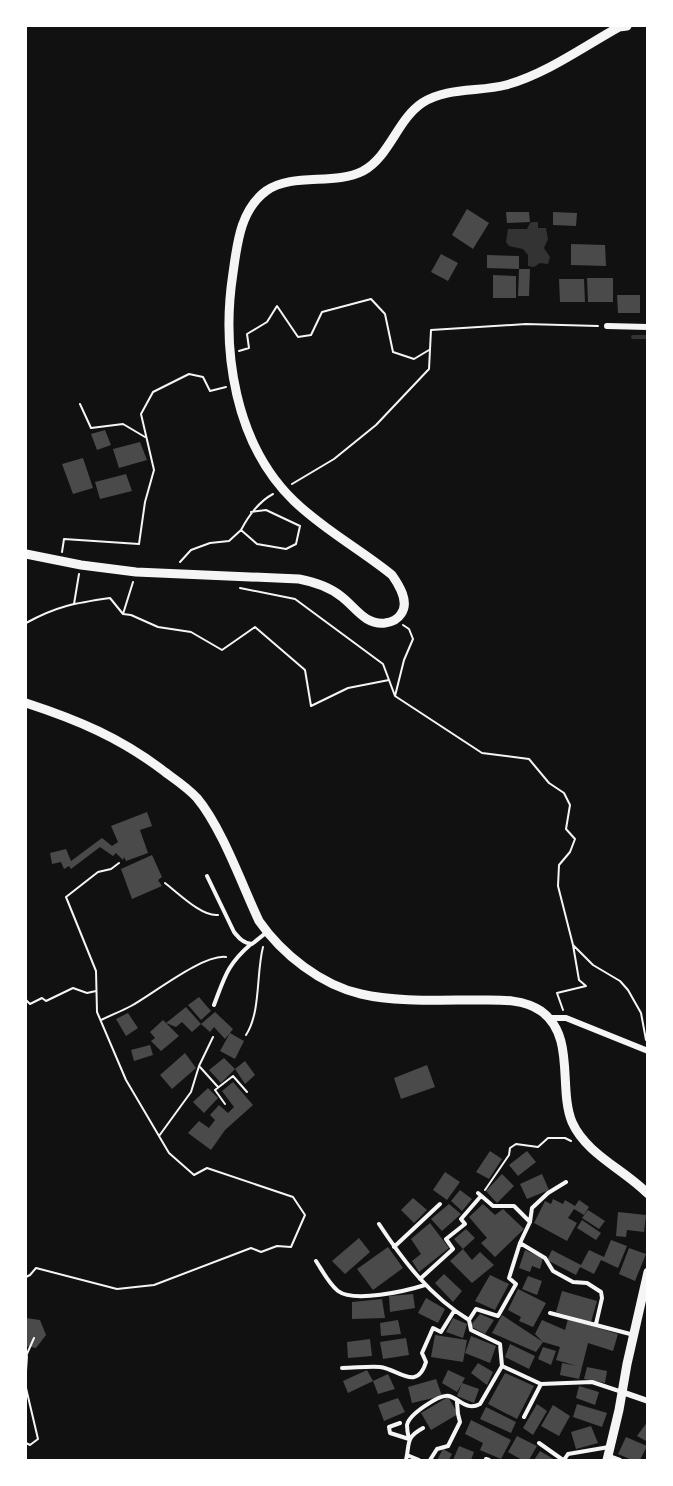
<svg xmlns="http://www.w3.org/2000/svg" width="673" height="1486" viewBox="0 0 673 1486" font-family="'IBM Plex Sans',sans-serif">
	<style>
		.water { fill: #333 }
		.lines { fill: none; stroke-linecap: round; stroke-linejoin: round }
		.stream { stroke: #333; stroke-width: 4 }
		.building { fill: #4a4a4a }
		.path { stroke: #f5f5f5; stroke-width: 2 }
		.service { stroke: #f5f5f5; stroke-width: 4 }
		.minor { stroke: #f5f5f5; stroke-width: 6 }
		.tertiary { stroke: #f5f5f5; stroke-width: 9 }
	</style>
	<rect width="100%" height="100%" fill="#111"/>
	<path class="water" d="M532,222H538V228H546L548,239L544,248L550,257L548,264L540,263L534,267L528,266V255L523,249L509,246L506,242L508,229H527L530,223Z"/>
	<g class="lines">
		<path class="stream" d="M633,337H648"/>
	</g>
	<path class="building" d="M467,209L489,223L473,249L452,235Z
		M506,212H529L530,222L507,223Z
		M553,212L577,213L576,226L553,225Z
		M571,244L605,245L606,266L571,265Z
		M441,254L458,263L448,281L431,272Z
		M487,255L519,256V269L487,268Z
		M519,269H530L529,296H518Z
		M493,275L516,276V298H493Z
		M587,278H613V302H588Z
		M559,279H584L585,302H560Z
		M617,295H640V313H618Z
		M105,430L111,445L97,450L91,434Z
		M140,442L147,460L119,468L113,449Z
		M83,458L93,488L73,494L62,464Z
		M126,474L132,491L100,499L95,482Z
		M147,812L152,826L140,830L148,853L126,861L124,857L123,860L116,853L113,856L100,847L71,869L69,866L64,869L61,862L52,864L50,853L66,849L71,861L102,838L112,846L118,842L111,826Z
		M152,855L162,877L158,880L162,886L132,899L121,869Z
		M199,997L211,1011L201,1020L188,1005Z
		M186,1007L201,1024L192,1032L182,1022L176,1027L166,1023Z
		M215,1012L233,1029L230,1033L244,1041L235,1059L220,1051L230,1033L225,1039L214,1027L210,1032L201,1024Z
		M128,1013L138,1028L126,1036L116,1019Z
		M163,1020L179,1036L161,1051L151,1041L155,1038L150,1032Z
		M150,1045L153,1055L134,1061L131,1050Z
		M185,1053L196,1068L172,1089L160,1075Z
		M224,1058L235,1069L245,1061L255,1075L245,1084L235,1069L221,1083L209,1070Z
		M427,1065L435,1087L401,1099L394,1078Z
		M233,1082L253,1105L225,1130L211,1150L188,1133L199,1121L209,1128L215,1120L210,1115L219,1105L228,1113L234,1107L222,1091Z
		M208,1088L218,1098L204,1113L193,1102Z
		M490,1151L502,1159L489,1179L476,1172Z
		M527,1151L536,1162L518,1176L509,1165Z
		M445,1172L460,1182L447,1200L433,1190Z
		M502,1174L514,1186L497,1203L486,1191Z
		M542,1174L549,1190L527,1199L520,1184Z
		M460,1190L472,1199L462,1211L451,1201Z
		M413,1198L427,1210L414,1223L401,1210Z
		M553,1199L563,1204L565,1200L575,1206L579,1200L589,1207L584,1215L574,1209L568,1218L577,1223L567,1241L534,1223L545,1201L551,1204Z
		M449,1204L461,1214L442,1231L431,1219Z
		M483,1204L495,1215L503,1209L524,1229L495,1257L481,1243L487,1238L469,1217Z
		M588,1210L605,1221L599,1229L582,1218Z
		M618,1212L646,1215L644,1232L627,1230L626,1237L616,1236Z
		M582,1220L601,1233L596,1240L577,1228Z
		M430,1223L449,1248L419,1272L412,1261L421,1254L411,1239Z
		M466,1229L475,1238L463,1249L454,1239Z
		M359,1238L370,1252L345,1274L332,1261Z
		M611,1240L627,1246L618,1268L601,1260L594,1274L580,1267L576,1275L547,1260L552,1250L581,1265L589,1250L604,1257Z
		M388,1247L403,1268L373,1290L357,1269Z
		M629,1248L646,1254L635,1281L619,1274Z
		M463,1249L472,1260L480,1252L494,1265L472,1283L450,1261Z
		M525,1250L543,1258L540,1269L532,1266L530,1272L519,1268Z
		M444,1274L462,1291L453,1302L435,1283Z
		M490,1275L509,1284L495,1310L475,1301Z
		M528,1276L542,1281L537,1295L522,1289Z
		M518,1289L546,1303L533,1327L519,1321L521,1317L508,1310Z
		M562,1291L597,1301L591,1322L556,1312Z
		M413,1294L415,1308L390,1312L389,1296Z
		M426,1298L445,1309L438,1323L418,1313Z
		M382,1299L385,1318L352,1319V1302Z
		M480,1314L494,1320L485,1334L470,1326Z
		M502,1315L543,1342L536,1352L492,1333Z
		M26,1318L40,1320L46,1335L36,1348L26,1346Z
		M453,1318L467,1324L463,1338L446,1332Z
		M568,1319L618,1334L613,1351L588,1343L579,1379L560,1375L562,1363L577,1366L556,1360L560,1347L543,1342L535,1334L542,1320L565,1330Z
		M398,1320L401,1334L381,1336L380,1323Z
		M435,1335L467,1340L463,1362L431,1357Z
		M471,1336L496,1346L490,1363L465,1353Z
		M406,1338L409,1355L383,1359L380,1342Z
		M370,1339L372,1356L348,1358L347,1342Z
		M510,1344L535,1356L529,1369L505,1357Z
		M543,1347L556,1351L551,1365L538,1359Z
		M478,1363L493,1372L487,1385L471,1373Z
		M587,1367L607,1371L605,1383L584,1379Z
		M367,1370L373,1381L388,1374L395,1389L378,1394L373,1381L348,1393L343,1381Z
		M448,1370L465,1378L457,1392L442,1383Z
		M505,1373L534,1386L517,1419L488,1404Z
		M436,1379L442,1396L412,1403L408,1387Z
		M462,1383L479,1389L474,1403L457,1396Z
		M579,1386L599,1392L595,1405L576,1398Z
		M448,1397L458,1414L431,1430L421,1413Z
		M398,1398L405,1412L384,1421L378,1405Z
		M537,1404L547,1411L533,1435L523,1428Z
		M577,1404L607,1413L602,1427L573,1417Z
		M553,1405L570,1416L559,1436L541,1426Z
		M486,1407L516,1422L511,1433L480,1419Z
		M471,1420L511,1440L501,1459L480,1450L483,1443L465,1434Z
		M648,1421V1442L637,1436Z
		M591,1426L598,1443L576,1449L571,1432Z
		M517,1436L537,1446L529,1460H522L508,1452Z
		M626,1437L647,1446L640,1460H632L618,1454Z
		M459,1446L474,1452L471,1460H453Z
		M443,1449L452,1454L449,1460H437Z
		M540,1451L555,1460H534Z"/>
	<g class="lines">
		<path class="path" d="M239,351L249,348L247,334L267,322L277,306L298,337L311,335L322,312L371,299L385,314L393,352L414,359L429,350
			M80,404L91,428L123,424L145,437
			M292,484L334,459L376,425L429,369L431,330L526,324L598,326
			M251,512L266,510L300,526L296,544L286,549L257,544L241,530C249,515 258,502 273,494
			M62,552L64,539L139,544L145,502L154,470L141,414L153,392L189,374L203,377L210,391L226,387
			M180,562L191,550L210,543L229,541L241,530
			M240,588L295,599L383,664L395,696L482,753L529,759L549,783L564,793L570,805L566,829L575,839L570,852L559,865L558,886L573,945L593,965L620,981L628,990L641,1013L646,1040
			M74,604L79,574
			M123,614L133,582
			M26,623C57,606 75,603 110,598L123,614L131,615L158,627L191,632L222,650L255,627L305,670L311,706L348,688L389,680
			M395,696L404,660L413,639L409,629L403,625
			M165,883C178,893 202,917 218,915
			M26,1000L30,1004L42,998L46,1001L73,988L87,993L96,991
			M563,1010L557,993L586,986L579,980L573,945
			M101,1020C111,1015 122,1011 131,1006C153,994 203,954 226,957
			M246,1035C261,1012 256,974 263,947
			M200,1067L218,1087
			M225,1104L215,1090L233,1076L247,1092
			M159,1136L191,1092L199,1066L213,1037
			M485,1190L509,1155L510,1148L516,1144L538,1147L548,1138H565L571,1141
			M26,1277L30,1275L36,1268L117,1289L154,1285L251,1248L261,1252L277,1246L291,1247L305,1215L293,1197L207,1168L194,1175L169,1153L126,1080L97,1012L96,971L66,897L98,872L111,869L119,863
			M26,1356L34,1338
			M26,1371L27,1356
			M26,1388L38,1439L30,1445L26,1443"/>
		<path class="service" d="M207,876L234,932C239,938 243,943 252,944L267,932
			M214,1005C225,976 227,965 251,944
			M478,1193L493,1206H514L530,1222
			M379,1224C404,1262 430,1296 469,1320L471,1330L500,1344L502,1366L541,1384L592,1382L622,1392
			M520,1243L545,1258L553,1271L573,1282L587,1283L601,1292L602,1298L596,1324
			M394,1247L440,1204
			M316,1261C322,1270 329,1284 338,1291C354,1303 406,1291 425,1285
			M420,1279L453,1249L446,1239L465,1224L461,1219L481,1196
			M550,1313L634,1335
			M469,1320L476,1309L498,1316L516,1284L509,1278L520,1243L530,1222L532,1208L548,1193L566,1182
			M342,1368C355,1368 368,1366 380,1367C398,1369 417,1392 426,1362L422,1353L433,1328L441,1332L454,1311
			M524,1417L541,1384
			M400,1423L389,1427L390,1433L409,1439C408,1435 407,1429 407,1425C409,1414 440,1394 449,1396C461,1400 467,1411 480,1404L502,1366
			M539,1443L563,1460
			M407,1455L419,1460
			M609,1456L620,1460
			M486,1459L489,1460
			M406,1460C410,1443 405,1438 423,1428
			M430,1460L437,1449L448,1446L460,1422L458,1414L457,1402
			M564,1460L568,1454L609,1447"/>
		<path class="minor" d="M607,326L648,327
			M550,1018H566L648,1051
			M622,1392L648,1401"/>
		<path class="tertiary" d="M26,554L81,565L136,572L299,579C315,582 330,587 342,597C356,608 365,625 385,623C392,622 398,619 401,614C410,602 399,585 392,575C360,549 324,530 294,501C235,444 221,351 233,273C237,245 240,210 266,191C293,172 334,186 363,171C390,156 397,120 422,103C446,87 480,92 506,85C546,74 583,47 619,27L627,26
			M26,703C78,720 121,738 165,772C176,780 188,788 197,798C222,828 242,885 259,921C282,954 321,985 361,994C394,1002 441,1000 475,1000C497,1000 522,998 541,1011C576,1036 558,1088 572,1122C586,1154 625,1170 648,1194
			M607,1460L619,1410L627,1364L648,1272"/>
	</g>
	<rect width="673" height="1486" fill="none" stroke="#ffffff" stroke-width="54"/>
</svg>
